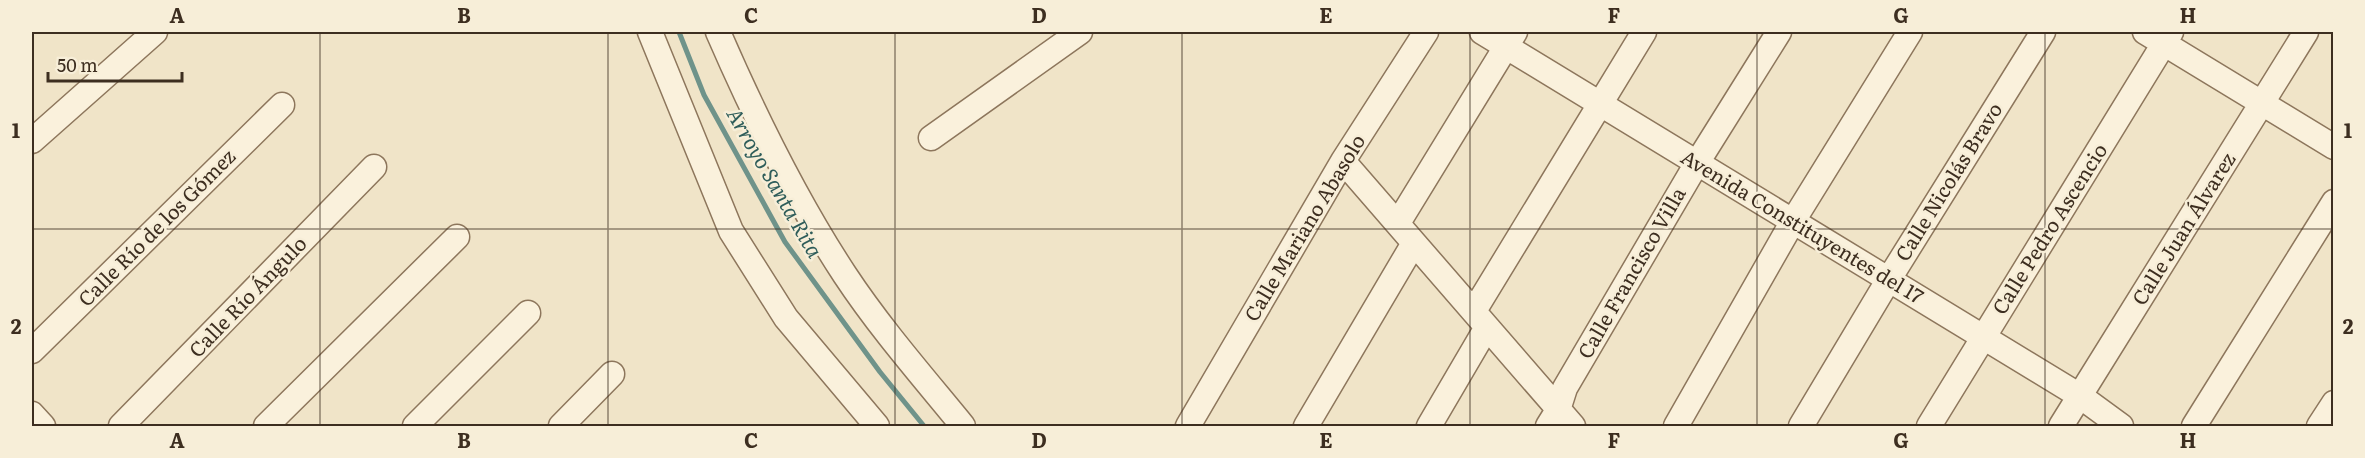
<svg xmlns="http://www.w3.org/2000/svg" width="2365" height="458" viewBox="0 0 2365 458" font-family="Literata,serif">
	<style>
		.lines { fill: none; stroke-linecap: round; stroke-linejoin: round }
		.stream { stroke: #6f938a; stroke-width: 5 }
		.minor-casing { stroke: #8d765c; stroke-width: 27 }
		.minor { stroke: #faf1dc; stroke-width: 24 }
		.grid { fill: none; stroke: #3d2e20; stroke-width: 1.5; stroke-opacity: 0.55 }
		.labels { text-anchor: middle; stroke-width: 5; stroke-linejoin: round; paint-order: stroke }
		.street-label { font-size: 20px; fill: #3d2e20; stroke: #f7eed8 }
		.water-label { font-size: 21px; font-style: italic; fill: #2f5d5a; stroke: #f7eed8 }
		.neatline { fill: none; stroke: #3d2e20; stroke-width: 2 }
		.grid-label { font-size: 20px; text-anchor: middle; font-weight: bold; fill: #3d2e20 }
	</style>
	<rect width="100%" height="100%" fill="#f0e4c8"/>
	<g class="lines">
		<path class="stream" d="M679,32L704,95L785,242L880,372L924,426"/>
		<g class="minor-casing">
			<path id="minor" d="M650,32L731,231L786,318L877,426
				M718,32C754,115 795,199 845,275C880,328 923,377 963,426
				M1482,32L2080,396L2121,426
				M2145,32L2334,147
				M931,138L1080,32
				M32,141L155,32
				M1343,161L1573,426
				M1398,223L1515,32
				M1474,311L1644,32
				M32,351L282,105
				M32,414L43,426
				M121,426L374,167
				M266,426L457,237
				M415,426L528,313
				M561,426L612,374
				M1188,426L1343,161L1426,32
				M1306,426L1414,243
				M1429,426L1487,327
				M1548,426L1558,410L1565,388L1697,163L1779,32
				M1676,426L1793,221L1910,32
				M1801,426L1889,279L2043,32
				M1929,426L2171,32
				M2061,426L2306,32
				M2194,426L2334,202
				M2319,426L2334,403"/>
		</g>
		<use href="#minor" class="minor"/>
	</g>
	<path class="grid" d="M320,32V426M608,32V426M895,32V426M1182,32V426M1470,32V426M1757,32V426M2045,32V426M32,229H2334"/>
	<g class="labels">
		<g class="street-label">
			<text transform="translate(1949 182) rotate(-58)" y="7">Calle Nicolás Bravo</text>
			<text transform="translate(1802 227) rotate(31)" y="7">Avenida Constituyentes del 17</text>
			<text transform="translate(157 228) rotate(-45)" y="7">Calle Río de los Gómez</text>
			<text transform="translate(1305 228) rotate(-59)" y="7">Calle Mariano Abasolo</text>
			<text transform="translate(2050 229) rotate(-58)" y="7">Calle Pedro Ascencio</text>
			<text transform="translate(2184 229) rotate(-58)" y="7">Calle Juan Álvarez</text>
			<text transform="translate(1632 273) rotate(-60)" y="7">Calle Francisco Villa</text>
			<text transform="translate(248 297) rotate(-46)" y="7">Calle Río Ángulo</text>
		</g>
		<g class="water-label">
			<text transform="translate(774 183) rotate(60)" y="7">Arroyo Santa Rita</text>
		</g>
	</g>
	<rect width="2365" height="458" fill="none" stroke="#f7eed8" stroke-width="66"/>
	<path d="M48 72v9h134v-9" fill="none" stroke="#3d2e20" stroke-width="3"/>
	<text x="57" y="72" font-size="18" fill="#3d2e20" stroke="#f7eed8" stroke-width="4.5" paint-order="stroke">50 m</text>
	<rect x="33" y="33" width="2299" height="392" class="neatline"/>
	<g class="grid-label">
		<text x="177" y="23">A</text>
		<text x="464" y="23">B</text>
		<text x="751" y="23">C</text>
		<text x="1039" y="23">D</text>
		<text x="1326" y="23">E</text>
		<text x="1614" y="23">F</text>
		<text x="1901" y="23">G</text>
		<text x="2188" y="23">H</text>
		<text x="16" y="138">1</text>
		<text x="2348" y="138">1</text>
		<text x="16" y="334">2</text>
		<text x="2348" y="334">2</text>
		<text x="177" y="448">A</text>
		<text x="464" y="448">B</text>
		<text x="751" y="448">C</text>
		<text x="1039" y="448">D</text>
		<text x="1326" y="448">E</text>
		<text x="1614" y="448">F</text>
		<text x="1901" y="448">G</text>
		<text x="2188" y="448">H</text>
	</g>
</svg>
